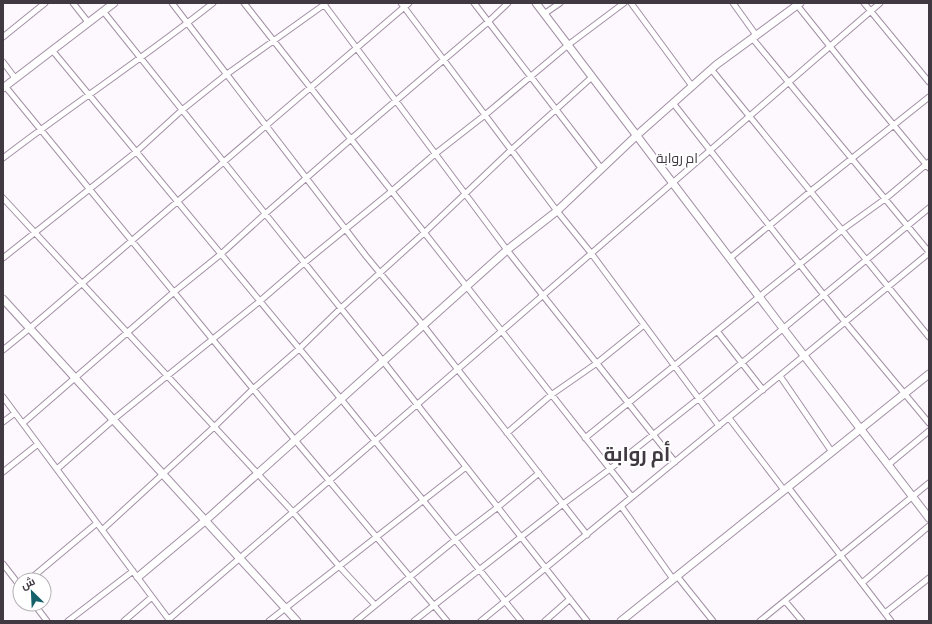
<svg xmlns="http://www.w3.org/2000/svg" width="932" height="624" viewBox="0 0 932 624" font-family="'Crimson Pro',Cairo,serif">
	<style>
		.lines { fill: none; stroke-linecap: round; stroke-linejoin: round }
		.street-casing { stroke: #a38fa6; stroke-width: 7 }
		.secondary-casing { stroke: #a38fa6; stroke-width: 9 }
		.street { stroke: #fff; stroke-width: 5 }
		.secondary { stroke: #fff; stroke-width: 7 }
		.labels { text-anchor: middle; stroke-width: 4; stroke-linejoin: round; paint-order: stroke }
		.quarter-label { font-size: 14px; fill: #413942; stroke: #fff }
		.town-label { font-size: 20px; font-weight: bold; fill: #413942; stroke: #fff }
	</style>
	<rect width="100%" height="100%" fill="#fcf8fd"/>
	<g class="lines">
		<g class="street-casing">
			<path id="street" d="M73,3L88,22
				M172,3L366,256L423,325L587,535
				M244,3L632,497
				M323,3L507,250L675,462
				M401,3L557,211L591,253L719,426
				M474,3L601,168
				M631,3L692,86
				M733,3L756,35
				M864,3L929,82
				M797,5L868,94L929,168
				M103,11L383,361L587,621
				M544,14L560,3
				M3,37L45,3
				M752,38L929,252
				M52,50L341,399L521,621
				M3,62L15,78
				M711,69L929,337
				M5,86L295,440L447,621
				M673,103L845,322L929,423
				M3,158C72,105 145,57 213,3
				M3,198L293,512L339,566L375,605
				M3,258L136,152L182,110L227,74L325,4
				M730,258L811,191L929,97
				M717,331L763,390
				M3,350L30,328L409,3
				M780,376L832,452
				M3,397L170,621
				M729,418L784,490
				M3,422L15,413
				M23,423L174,292L221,254L265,214L351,139L488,22L508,3
				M507,433L551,395L597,363L644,325
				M585,438L674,366L759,297L842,230L885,199L929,162
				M888,465L929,431
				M57,469L114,419L167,376L260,301L304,263L392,191L435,154L485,115L568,45L624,3
				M3,472L38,444
				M788,487L891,621
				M621,506L673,579
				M102,530L214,427L253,389L299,349L341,308L424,233L511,150L592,77
				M3,564L20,586
				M677,576L713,621
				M29,580L97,523
				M862,583L929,526
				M785,601L802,621
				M34,604L47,621
				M885,613L929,578
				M169,619L240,558L880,3
				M68,621L133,571
				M124,621L152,597
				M269,621L466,467
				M356,621L455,540L498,507L539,473
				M414,621L563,504L610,469L698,399L929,208
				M481,621L929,253
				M545,621L570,599
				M760,621L929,483"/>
		</g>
		<g class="secondary-casing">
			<path id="secondary" d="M536,3C666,176 797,347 929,518
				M3,88L114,3
				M3,299L297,621
				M138,577L206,520L507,250L557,211L636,136L716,65L800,3
				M621,621L929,374"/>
		</g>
		<use href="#street" class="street"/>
		<use href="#secondary" class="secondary"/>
	</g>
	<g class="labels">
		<g class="quarter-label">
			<text x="677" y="163">ام روابة</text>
		</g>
		<g class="town-label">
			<text x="637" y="461">أم روابة</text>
		</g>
	</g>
	<rect width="932" height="624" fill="none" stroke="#413942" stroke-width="8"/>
	<g transform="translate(32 592) rotate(336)"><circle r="19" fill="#ffffff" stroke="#b3b0b3"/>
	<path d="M0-3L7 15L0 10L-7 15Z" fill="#14616c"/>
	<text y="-6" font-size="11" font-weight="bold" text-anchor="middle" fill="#413942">ش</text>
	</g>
</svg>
